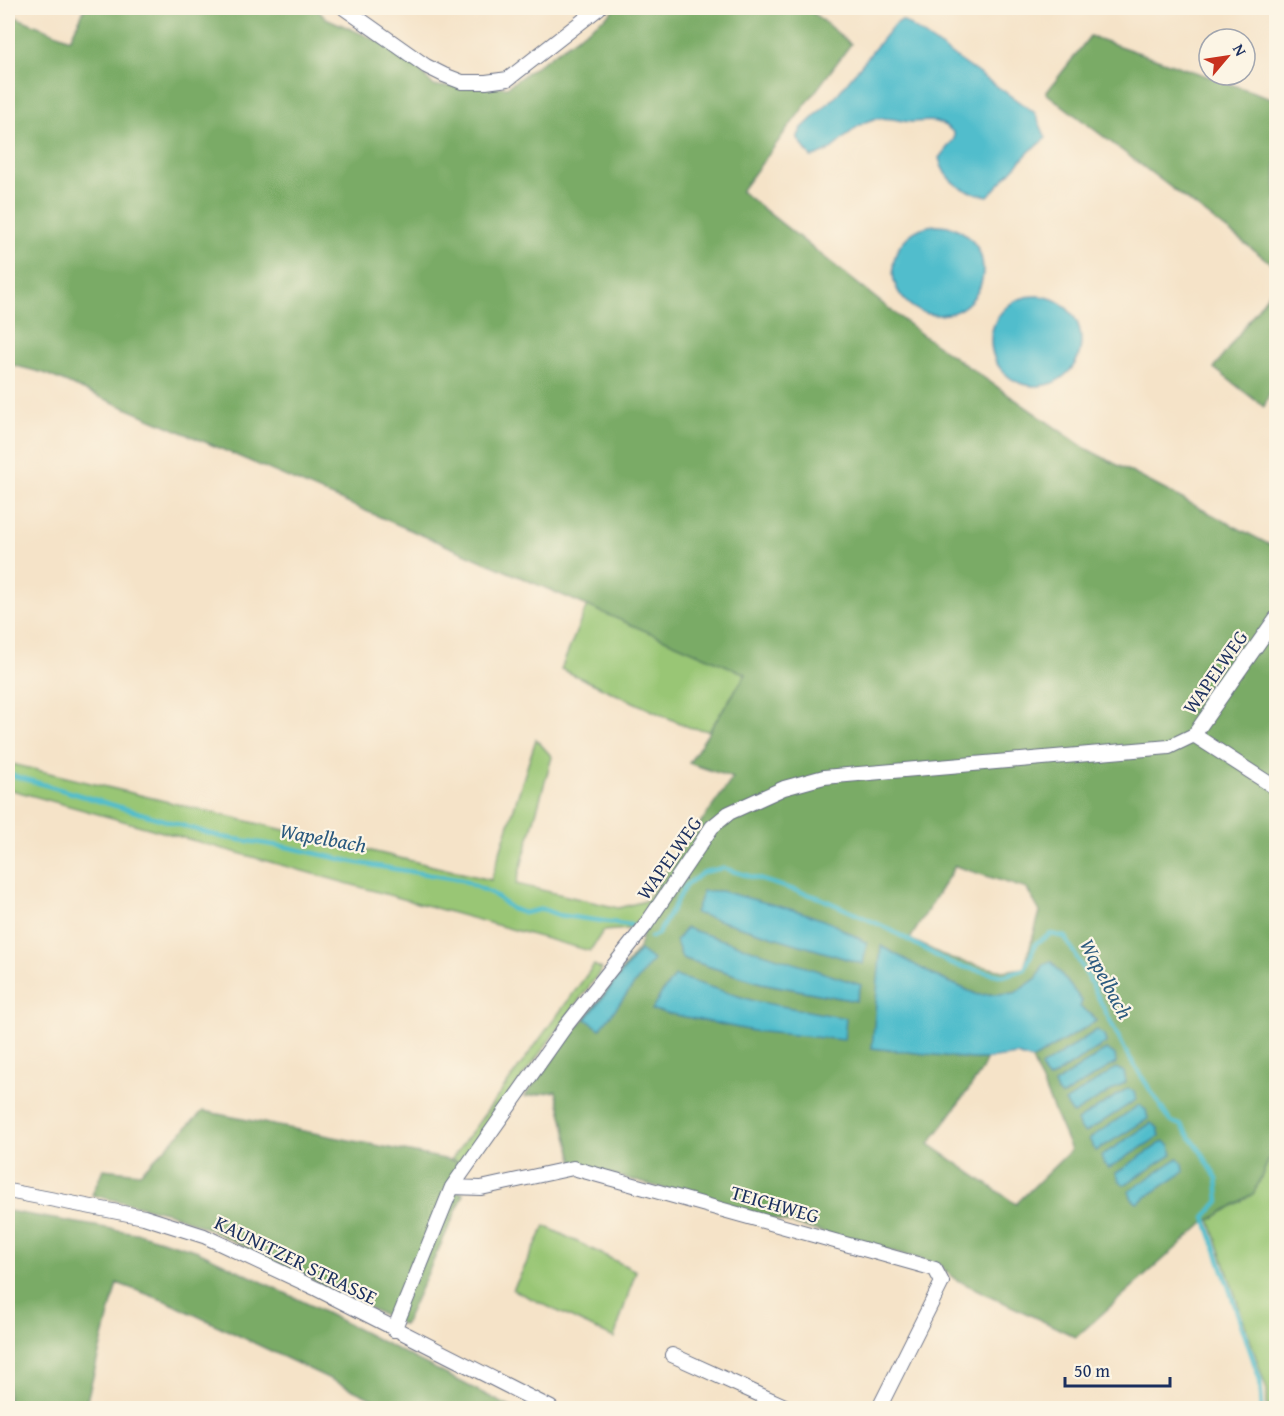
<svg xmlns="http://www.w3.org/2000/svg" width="1284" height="1416" viewBox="0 0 1284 1416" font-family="'Gentium Book Plus',serif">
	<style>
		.green { fill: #99c674; stroke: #5a7a69; stroke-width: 1.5 }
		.forest { fill: #7aab66; stroke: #4a6d62; stroke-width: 1.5; fill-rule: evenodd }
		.water { fill: #51bdcc; stroke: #367695; stroke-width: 1.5 }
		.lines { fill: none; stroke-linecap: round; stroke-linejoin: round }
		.stream { stroke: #51bdcc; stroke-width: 4.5 }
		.minor-casing { stroke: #676e83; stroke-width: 16 }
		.minor { stroke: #fff; stroke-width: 14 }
		.labels { text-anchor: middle; stroke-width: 4.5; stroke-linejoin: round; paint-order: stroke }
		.street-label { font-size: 20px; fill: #1b2f5e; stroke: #fcf5e5 }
		.water-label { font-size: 21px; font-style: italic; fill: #2b5a7f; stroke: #fcf5e5 }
	</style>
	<rect width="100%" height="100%" fill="#fcf5e5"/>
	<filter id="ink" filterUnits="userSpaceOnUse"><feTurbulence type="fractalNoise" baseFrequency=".0167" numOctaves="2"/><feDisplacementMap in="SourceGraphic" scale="12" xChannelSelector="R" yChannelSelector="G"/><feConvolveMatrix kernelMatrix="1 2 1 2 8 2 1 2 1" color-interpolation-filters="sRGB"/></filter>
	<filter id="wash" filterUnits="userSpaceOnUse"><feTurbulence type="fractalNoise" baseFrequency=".008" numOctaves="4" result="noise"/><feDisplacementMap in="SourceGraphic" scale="24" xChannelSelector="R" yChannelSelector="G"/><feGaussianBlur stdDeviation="1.35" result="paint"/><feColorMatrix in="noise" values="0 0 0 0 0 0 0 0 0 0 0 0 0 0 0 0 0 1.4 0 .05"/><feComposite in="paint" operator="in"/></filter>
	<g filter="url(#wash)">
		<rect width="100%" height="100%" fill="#f5e3c8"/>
		<path class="green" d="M587,605L746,674L709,731L688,727L561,669Z
			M536,739L552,757L516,884L618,908L645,901L661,878L649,909L630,929L603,931L590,951L8,789V763L491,880Z
			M594,965L602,969L460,1162L451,1160Z
			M1276,1151V1408H1267V1390L1210,1220L1254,1193L1270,1157Z
			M545,1226L636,1271L614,1338L513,1290Z"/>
		<path class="forest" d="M85,8H315L326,18L403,52L434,86L507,87L611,13L615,8H807L851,44L741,191L921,334L1085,448L1276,548V1151L1270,1157L1254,1193L1203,1224L1076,1337L955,1279L938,1264L574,1164L556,1091L524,1097L639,948L649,909L661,878L733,778L689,763L746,674L44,373L8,364V14L70,39ZM955,866L1027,889L1040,912L1024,968L1003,971L951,959L910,939ZM682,958L860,985V986L856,1001L761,983ZM1043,964L1082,1001L1079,1007L1092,1015L1096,1021L1032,1060L1071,1150L1016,1204L929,1144L979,1075L987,1059L872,1048L935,976L978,995L1015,993L1037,978ZM1104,1035L1106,1043L1049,1079L1044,1075L1042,1067Z
			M1090,36L1274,99L1276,96V267L1046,93Z
			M1276,283V377L1264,407L1214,368Z
			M203,1111L460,1162L446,1187L464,1194L404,1325L209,1229L169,1213L92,1195L103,1169L140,1173Z
			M8,1211L141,1234L198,1251L308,1304L512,1408H391L168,1302L117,1283L85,1408H8Z"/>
		<path class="water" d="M902,20L1035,113L1046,138L1030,151L988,196C964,192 945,184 939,158L954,139V133C938,117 930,122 911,122C899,121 886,116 874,119C849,125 837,154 811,157L797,138L802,128L836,96L893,26Z
			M893 270a45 45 0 1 1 90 0a45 45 0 1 1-90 0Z
			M991 341a45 45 0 1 1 90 0a45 45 0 1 1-90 0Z
			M703,891H721L801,912L831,923L867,943L863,964L695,913Z
			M686,928L861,985L856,1001L761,983L682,958L676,941Z
			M881,946L935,976L978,995L1015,993L1037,978L1044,964L1051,961L1082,1001L1080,1007L1092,1015L1096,1021L1032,1060L1017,1055L987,1059H971L872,1048Z
			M640,950L653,960L600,1029L586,1019Z
			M675,976L754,1001L846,1018L844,1040L753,1031L652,1010L661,994Z
			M1097,1030L1104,1035L1106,1043L1049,1079L1044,1075L1041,1067Z
			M1107,1049L1115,1055L1116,1063L1062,1096L1057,1092L1054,1084Z
			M1116,1068L1124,1072L1126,1082L1073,1114L1065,1102Z
			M1128,1088L1134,1092L1136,1100L1085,1133L1080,1128L1077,1121Z
			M1139,1105L1146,1110L1148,1119L1096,1151L1089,1139Z
			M1151,1123L1158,1128L1160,1136L1109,1168L1104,1163L1101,1156Z
			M1164,1141L1170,1145L1172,1155L1124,1185L1119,1180L1116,1173Z
			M1178,1158L1183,1164L1184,1172L1137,1203L1132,1199L1129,1191Z"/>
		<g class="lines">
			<path class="stream" d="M8,774L221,837L287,847L358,863L462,880L493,894L512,909L524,913L543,909L558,915L631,925
				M651,937L658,934L686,885L704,872L723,868L820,898L887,928L951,964L1003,976L1025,969L1036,943L1051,934L1065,937L1088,977L1126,1052L1170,1121L1181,1125L1200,1150L1217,1179L1219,1201L1205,1217L1260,1380L1262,1408"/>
		</g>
	</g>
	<g filter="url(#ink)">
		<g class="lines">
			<g class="minor-casing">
				<path id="minor" d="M344,8L426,66L444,75L462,82H486L508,79L599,8
					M1194,735L1276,788
					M452,1187L481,1188L573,1168L935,1269L942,1282L879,1408
					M8,1191L144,1217L204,1236L317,1289L551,1408
					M394,1330L452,1187L565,1027L645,926L712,827L729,813L784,788L824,777L1169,747L1194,735L1276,618
					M672,1355L789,1408"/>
			</g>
			<use href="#minor" class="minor"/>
		</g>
	</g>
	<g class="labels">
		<g class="street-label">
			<text transform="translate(1215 672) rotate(-55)" y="7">WAPELWEG</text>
			<text transform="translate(669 858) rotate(-55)" y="7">WAPELWEG</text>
			<text transform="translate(775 1204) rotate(16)" y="7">TEICHWEG</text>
			<text transform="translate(296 1260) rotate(26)" y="7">KAUNITZER STRASSE</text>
		</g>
		<g class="water-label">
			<text transform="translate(323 838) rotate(10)" y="7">Wapelbach</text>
			<text transform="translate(1106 979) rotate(62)" y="7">Wapelbach</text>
		</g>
	</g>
	<rect width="1284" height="1416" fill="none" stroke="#fcf5e5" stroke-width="30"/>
	<g transform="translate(1227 57) rotate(61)"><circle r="28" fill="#fcf5e5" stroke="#a2a6af" stroke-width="1.5"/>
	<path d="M0-4.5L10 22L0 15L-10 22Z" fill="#c8321e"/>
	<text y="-9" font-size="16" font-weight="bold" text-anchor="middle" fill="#1b2f5e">N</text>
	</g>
	<path d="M1065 1377v9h105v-9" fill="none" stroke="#1b2f5e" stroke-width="3"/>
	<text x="1074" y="1377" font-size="18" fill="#1b2f5e" stroke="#fcf5e5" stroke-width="4.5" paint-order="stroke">50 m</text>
</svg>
